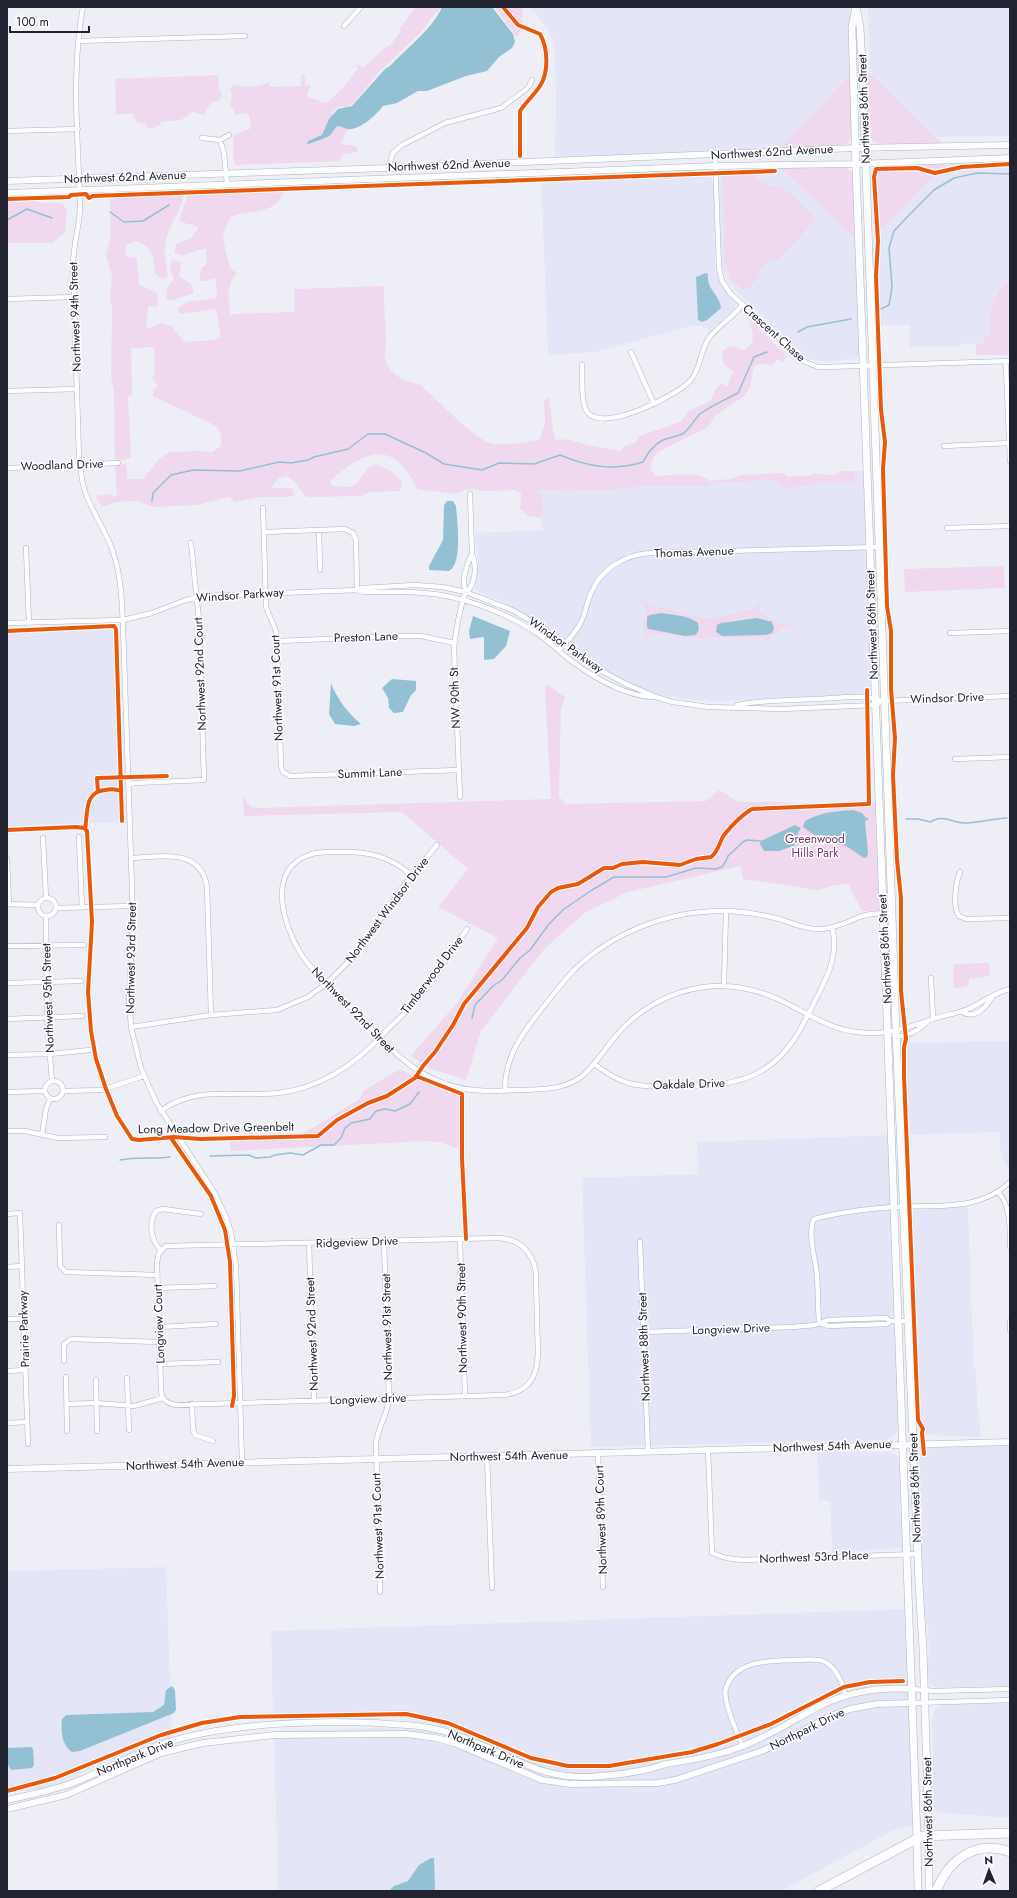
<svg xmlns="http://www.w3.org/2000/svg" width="1017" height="1898" viewBox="0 0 1017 1898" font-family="Jost,sans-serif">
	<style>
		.built { fill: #e4e6f7 }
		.green { fill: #f0d8ee; fill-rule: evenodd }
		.water { fill: #94c0d4 }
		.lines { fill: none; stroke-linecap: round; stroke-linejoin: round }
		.stream { stroke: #94c0d4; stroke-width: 1.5 }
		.minor-casing { stroke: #b2b3bc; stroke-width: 5.5 }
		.tertiary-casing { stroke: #b2b3bc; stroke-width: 7 }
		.secondary-casing { stroke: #b2b3bc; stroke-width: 8 }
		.primary-casing { stroke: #b2b3bc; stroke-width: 8 }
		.motorway-casing { stroke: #b2b3bc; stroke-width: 10 }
		.minor { stroke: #fcfdfe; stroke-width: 4.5 }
		.tertiary { stroke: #fcfdfe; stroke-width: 6 }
		.secondary { stroke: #fcfdfe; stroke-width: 7 }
		.primary { stroke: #fcfdfe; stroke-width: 7 }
		.motorway { stroke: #fcfdfe; stroke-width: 9 }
		.cycleway-casing { stroke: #fff; stroke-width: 6 }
		.cycleway { stroke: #e8590c; stroke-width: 4 }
		.labels { text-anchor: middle; stroke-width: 3; stroke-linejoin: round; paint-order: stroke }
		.street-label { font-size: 12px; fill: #222330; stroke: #fff }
		.park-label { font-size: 12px; fill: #743a6a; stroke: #fff }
	</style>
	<rect width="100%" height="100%" fill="#eeeff6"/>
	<path class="built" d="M530,7H850V75L779,149L555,158L556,101L555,54L552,38L548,29Z
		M868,7H1010V136L936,137L870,75Z
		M1010,161V279L996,294L990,310L991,337L984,343L961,344V346L910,347V325L874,326L873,271L874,238L945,164Z
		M737,168H781L855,239L860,354L856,359L826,362L809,359L735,290L727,281L722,269L719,180L720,176L725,171Z
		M702,170L711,176L714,191L715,270L723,288L736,301L735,308L709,331L706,328L699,326H690L596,352L548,355L541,176Z
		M854,471H863L871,686L863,694L713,702L669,697L649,692L621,680L587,659L534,619L500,601L481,594L475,589L478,561L475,533L544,530L540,518L544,506L538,490L569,491L609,490L645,486H710L712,483L772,480L784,489L823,483H855L856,478Z
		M114,624L119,629L126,822L7,826V628Z
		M1010,1041V1172L1003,1160L1000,1148V1132L904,1135L900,1043Z
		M889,1135L899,1427L895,1435L888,1440L591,1447L582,1178L698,1174L697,1142Z
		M968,1207L974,1369H976L978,1418H980V1437L928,1435L918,1428L916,1421L908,1217L910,1212L914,1210Z
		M1010,1444V1686L936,1688L930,1684L927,1671L929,1651L928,1627L925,1622L921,1572L919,1458L923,1451L930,1448Z
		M817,1451L888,1452L897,1455L900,1462V1512L903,1516L904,1545L901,1548L832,1552L830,1501H819Z
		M166,1567L172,1739L110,1761L49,1787L36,1791H21L7,1794V1571Z
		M909,1609L917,1824L892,1831L781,1891H278L274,1731L384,1728L419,1730L441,1734L440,1725L401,1718L273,1722L271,1631Z
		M1010,1703V1818L932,1812L933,1770L932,1719L934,1711L942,1705Z"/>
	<path class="green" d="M416,7H440L438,13H435L423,30L379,72L353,104L346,107H339L331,113H334L322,135L308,141L316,143C323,136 331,136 336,127L346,128L348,129L341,142V144L355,146L358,149L356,152L342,154L341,161L235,165C233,156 232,143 235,134L250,129L251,125L248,113L235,115L233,108L230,105L232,95L230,90L233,85L251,87L269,83L271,87L301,86V75H304L306,82L304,86L311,85L307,94L309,97L326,103C339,93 348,82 358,69L356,65L357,64L363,68L387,46L389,47L401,31L399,29Z
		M495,7H523L522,29L517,38Z
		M867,71L942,143L880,144L873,141L868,135Z
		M218,75L219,90L222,93L219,101L211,102L204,115L193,112L181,120L162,122L160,125L151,129L147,128V125L144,123L137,122L133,113L116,115L115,79Z
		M850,75L852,135L849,142L842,146L779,149Z
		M945,164L874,238L872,178L874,172L881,166Z
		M846,167L853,173L855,239L781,168Z
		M755,174C759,186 774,185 784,190C790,193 814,214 816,219L777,261L774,258L770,262L768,261L758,272L761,275L745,291L732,281L725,263L723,175Z
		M283,190C280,215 247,210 230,217L223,235L226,253L231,269L237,273C225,285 229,301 231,317L233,314L295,312L294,289L384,286C384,305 385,323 386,342C386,347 384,353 385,357C388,374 405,383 419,384C435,397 473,438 490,443C505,447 524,442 539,440L545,424L544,401L549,397L553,430L556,441L567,439L588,445L621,451L626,445L635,443L639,436L680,422L689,411L710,401L716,389L722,383L727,387L733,372L724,364L722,351L731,346L744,350L752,343L753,334L749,319L787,356L783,362L778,359L771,366L766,363L754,366L750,387L744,396L716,415L708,427L658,452L653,458L650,469L656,476C671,476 697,470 709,481L730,479L740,475L784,473L787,476H808L814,473L825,475H835L840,471H854L856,478L855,483H823L784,489L772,480L712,483L710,486H645L609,490L569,491L538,490L544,506L540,518L528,516L520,509L521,493L515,490L482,491L476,489L465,490L455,494L417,489C393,438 365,450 330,481L333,486L350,487L357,483L367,469L375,464C387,468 394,472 402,482L400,491L370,492L361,496L311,497L305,496L295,482L287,476L279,478L271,488H292L295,495L288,497H259L235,502L229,497L197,505L153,507L138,501H130L117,502L102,507L96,497L98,495L112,494L114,497L117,496L115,466L126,464L127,469V479H143L158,460L169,452L196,451L212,452L221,446V434L216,426L153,396V390L157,388V384L153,380V376L155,375L154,347L131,348L132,395L128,397L131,458L120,461L115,458L114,393L111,376L112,308L110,301L112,276L106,256L111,235L110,198L183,195C181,211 170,224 166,239C163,252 166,264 168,276L163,280L155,274C153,257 155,249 137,241L127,244L125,256L137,258L139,285L157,293L158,306L148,307L146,327L149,328L161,323L172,326L184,342L216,340L221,336L216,309L180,314L177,309L186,302L217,298L216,279C211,278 208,282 199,281L202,267L207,264L206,248L183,255L174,253L176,244L190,239L199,228C194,224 185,224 179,221L188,194Z
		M38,201L40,203H62L67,210L65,233L52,243H7V202Z
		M172,260L182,262L179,276L192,285L194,293C185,295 176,301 167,300C166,291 167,286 174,280L170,266Z
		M1010,279V355H976V344L984,343V337H991C990,305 988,302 1010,279Z
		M1004,566L1005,588L905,592L904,569Z
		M640,600L655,606L702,618H714L753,609L759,601V612L781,624H791L793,626C782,627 773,634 768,643L763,638L706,637L702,639L656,633L648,636L642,643L645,634L643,620L646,609ZM661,613L681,615L698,623L650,615ZM757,618L769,620L772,633L766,635L722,636L728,621Z
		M546,684L565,697L561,709L559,796L565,804L706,801L719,790L739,802H779L794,804L875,801L879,911H862L848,884L835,885L818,890L743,879L740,866L628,892L586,912L545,948L481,1031L466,1080L429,1068L411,1056L457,1003L498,938L438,907L468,869L402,812L244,816L243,797L251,807L257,808L551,799L545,688Z
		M989,963L990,976L969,979V986L954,989L953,964Z
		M400,1069L420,1079L462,1095L463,1150L439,1142L426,1141L231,1151L230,1142L232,1136L304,1133L360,1099L363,1091Z"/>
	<path class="water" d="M442,7H492L513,34L515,42L512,48L499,57L487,71L466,76L427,91H418L397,103L383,106C377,114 360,131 347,129C345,128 341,127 338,126C334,128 333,133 329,136C325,138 311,144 307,144L308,141L322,135L329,119L338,109L352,106L385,69L391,65C406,49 434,27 442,7Z
		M706,273L708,274C706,289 720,295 721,308L707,320L702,322L698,320L696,277Z
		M447,501H453L456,506C457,520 463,564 449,571L429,570V566L443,540L444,505Z
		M661,613C674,615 687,615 698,623C699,628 699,630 696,635L685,636L649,629L647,627V617L650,615Z
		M473,616L510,631L506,646L494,659L484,660V637L470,639L469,631Z
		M757,618L772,622L774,629L772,633L766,635L722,636L716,632L717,625L721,623Z
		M392,679L416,681V690L411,695L403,712L394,713L389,708L388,698L382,688Z
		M331,683C337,699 348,713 361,724L354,726L335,724L329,714Z
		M853,810L862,813L865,817L869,819L865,821L868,852L867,857L864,858L846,846L821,840L803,827L805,821C821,812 836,811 853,810Z
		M795,825L801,828L798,833L799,844L779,851H764L760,844L761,841Z
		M172,1686L175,1690L176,1710L174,1713L80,1751L72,1752C61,1744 61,1731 62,1719L66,1715L153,1712L164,1705L166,1690Z
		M31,1747L33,1749L34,1765L32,1768L11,1770L7,1763V1748Z
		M431,1858H434L435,1891H389L394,1886L408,1881L419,1865Z"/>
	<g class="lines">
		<path class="stream" d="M110,212L124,222L143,221L169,205
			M7,220L27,209L52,218
			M881,309L889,305L892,287L889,248L894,231L913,211L934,190L954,178L977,173L1010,174
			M798,332L807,327L851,319
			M152,501L153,493L171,475L193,470L240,471L279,462L291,463L308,460L314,457L348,449L368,434H385L426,453L444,464L482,470L499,463L534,464L560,455C588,467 614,471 643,462C648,453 653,445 663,440C670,437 677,437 684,433C690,428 694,420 700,414C712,405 725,400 738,393L754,357L767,352
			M906,819H918L931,822C942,813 954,824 967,823C980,822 994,819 1007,818
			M472,1018L475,1005L493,986L502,980L520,958L530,950L549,924L564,909L592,890L614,877H666L696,868L716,869L722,867L726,861L728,856L743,842L747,840L761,841
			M210,1156L249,1155L256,1158L270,1157L275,1155L290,1153L303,1155L321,1145H334L341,1138L345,1128L351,1123L370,1119L376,1111L385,1109L395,1111L410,1104L419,1092
			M120,1160C137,1157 153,1159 170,1157"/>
		<g class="minor-casing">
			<path id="minor" d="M83,7C71,71 78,138 80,202C81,223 73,243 73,265L79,458C81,468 81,478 84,488C90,509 104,527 112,549C121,573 122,601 123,627L133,918L129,997L131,1027L141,1068L156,1102L214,1192L226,1217L231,1232L236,1266L242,1462
				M344,26L361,7
				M78,41L245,36
				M7,131L78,129
				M202,138L220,140L224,153L227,184
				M220,140L229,135
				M715,155L719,268L722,281L730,293L805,362L818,367H825L1010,361
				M388,168L393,153L402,145L445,123L501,108L528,88L532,80
				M7,299L74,297
				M631,352L654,404
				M1005,361L1006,367L1010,461
				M582,365C583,376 580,404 588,413C605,432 676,396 690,381C700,370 700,354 707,341C715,327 733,318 743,304
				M7,391L77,389
				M944,446L1010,443
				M7,468L118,463
				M263,508L266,607L276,631L277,645L281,766L283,772L290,776L458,770
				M947,528L1010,526
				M319,530L320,570
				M264,532L345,529L353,533L356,540L357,590
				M26,548L29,623
				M357,590L363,592C383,592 404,591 424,593C461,596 500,610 532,630C546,638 557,650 570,660C593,677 623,695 652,697
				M466,592C461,581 466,565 472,554L470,494
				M7,623L123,620L152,613L186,600L203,596L357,590L363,588L415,585L442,587L466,592L512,610L545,629L573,653L591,665L624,683L656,697L673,702L708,707L782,709L875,705L884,701
				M950,633L1010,631
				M277,641L401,636H421L454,643
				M559,650C568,641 577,631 582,620C586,611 587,602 591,593C601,569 624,555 650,553L879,547
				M737,705C763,700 790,700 817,699C838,698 864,694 884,701L1010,696
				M955,759L1010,757
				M128,785L134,783L204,780L199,620L191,543
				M460,797L454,648C456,630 459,611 465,594C467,591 470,589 471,586C476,576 476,563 472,554
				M79,837L82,908
				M43,838L46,898
				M131,858C160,857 201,847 207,887L211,1015
				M7,859L9,904
				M960,872C956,882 952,907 959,916L966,919L1010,918
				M412,876C391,856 367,851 340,852C330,852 318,851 309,855C266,870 283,925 301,954C315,975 336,993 354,1011C390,1048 418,1084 473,1090C489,1092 505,1090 521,1090C542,1089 563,1090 581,1077C595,1066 604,1050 615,1037C637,1010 668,992 704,987C730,984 756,989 780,1000C805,1012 829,1029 857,1032C885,1036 906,1028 933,1019C944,1015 956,1014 968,1009C982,1003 995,992 1010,989
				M38 907a9 9 0 1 1 18 0a9 9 0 1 1-18 0Z
				M7,904L38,905
				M56,908L132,906
				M46,916L47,1018L52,1081
				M7,946L84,945
				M931,978L933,1019
				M7,983L81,981
				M724,986L726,911
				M962,1012C976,1020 986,1007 993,996
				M7,1019L82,1016
				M131,1027L211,1015L277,1010L308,997L327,983L354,956L406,883L437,845
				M894,1035C905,1039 921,1029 928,1021
				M7,1055L50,1054L90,1050
				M594,1064C605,1072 615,1079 628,1083C647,1089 717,1087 736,1081C750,1078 763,1071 774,1062C795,1045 805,1020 817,997C828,976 839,952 832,928
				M45 1090a9 9 0 1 1 18 0a9 9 0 1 1-18 0Z
				M505,1090C505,1057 521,1035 541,1010C552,996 562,983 574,970C613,932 668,911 722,911C741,911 760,914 779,919C793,923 806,930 822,929C837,928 849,921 862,916C872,913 882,913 892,913
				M63,1091L102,1090L144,1076
				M7,1092L44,1091
				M160,1111C200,1084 235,1098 278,1093C321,1088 356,1064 384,1033C396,1021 409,1010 420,996C437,975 451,951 467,929
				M7,1131H25L58,1138L105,1137
				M42,1135L46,1109L50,1099
				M998,1192C1011,1205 1010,1229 1010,1247
				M7,1214L20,1213L28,1444
				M59,1225L60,1266L66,1272L157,1275
				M498,1238C520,1239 533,1252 536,1273C536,1290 537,1308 537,1325C538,1355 544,1390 504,1395L176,1405C166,1403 161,1399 161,1389L157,1262L159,1253L166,1246Z
				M460,1239L465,1396
				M640,1242L648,1452
				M309,1243L314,1400
				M161,1250C151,1241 148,1223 156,1211L163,1209L201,1214
				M7,1267L22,1266
				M157,1288L215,1286
				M7,1319H24
				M1010,1321V1330
				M819,1323C818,1307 818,1291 817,1276C816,1261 807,1233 814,1219C840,1212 865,1209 893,1207C933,1204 978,1213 1010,1182
				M819,1323L828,1326L887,1324L890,1321
				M159,1327L216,1324
				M644,1332L793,1327L815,1325L828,1320L886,1318L890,1321H909
				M64,1361V1344L71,1339L159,1342
				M160,1364L218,1362
				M7,1371L25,1370
				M66,1377L67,1431
				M127,1378L129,1430
				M96,1380L97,1431
				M67,1404L96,1403L134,1406L163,1398
				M192,1404L193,1429L195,1435L213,1441
				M7,1423L27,1422
				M708,1450L712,1553L726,1558L742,1560L917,1554
				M598,1453L603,1587
				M487,1456L492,1588
				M380,1592L376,1443C378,1427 388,1414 389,1398L384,1241
				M912,1689L934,1691L1010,1689
				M913,1703L1010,1700
				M743,1747C738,1734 722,1701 726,1688C735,1659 772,1661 796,1660C804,1660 815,1658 823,1661C837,1667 842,1683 846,1696"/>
		</g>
		<g class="tertiary-casing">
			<path id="tertiary" d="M7,181L388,168L855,148L1010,145
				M7,193L715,166L856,164L1010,158
				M7,1469L1010,1442
				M7,1800C32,1794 57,1790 80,1780C108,1769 134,1753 162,1744C231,1721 335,1719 407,1725C423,1726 438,1729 453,1734C507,1751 539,1783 601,1776C615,1775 630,1773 644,1770C651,1769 659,1766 666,1764C691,1760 716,1756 740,1747C768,1737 793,1720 820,1706C848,1692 881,1687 912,1689
				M7,1809L66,1795L161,1753L203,1743L275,1735L406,1734L436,1738L454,1743L542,1780L571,1784L658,1783L675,1780L762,1751L792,1737L828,1717L850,1709L877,1704L913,1703"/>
		</g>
		<g class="secondary-casing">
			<path id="secondary" d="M856,7L852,27L856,169L917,1838
				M857,11L860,27L863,84L896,1030L919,1584L923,1649L929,1835"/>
		</g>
		<g class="primary-casing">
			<path id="primary" d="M917,1838L918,1891
				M929,1891V1835"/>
		</g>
		<g class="motorway-casing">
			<path id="motorway" d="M819,1891L922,1836L1010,1833
				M936,1891C949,1860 975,1839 1010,1852"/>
		</g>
		<use href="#minor" class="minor"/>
		<use href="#tertiary" class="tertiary"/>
		<use href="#secondary" class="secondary"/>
		<use href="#primary" class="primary"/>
		<use href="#motorway" class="motorway"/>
		<g class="cycleway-casing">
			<path id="cycleway" d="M503,7L518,25L540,34C548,48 549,72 540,86C534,95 526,102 520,111V156
				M7,199L69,197L71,195L86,194L89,198L93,196L775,171
				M7,631L114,626L116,629L122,821
				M98,792L97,778L167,776
				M85,829C88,813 84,792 105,790C110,789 116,789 121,791
				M7,830L76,827L84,828L87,831L92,922L88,992L91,1031L96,1059L106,1089L117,1116L132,1139L139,1140L174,1137L200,1139L318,1136L337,1120L368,1103L387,1096L415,1078L423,1066L435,1052L453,1025L464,1004L527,928L538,907L551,892L558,888L578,884L604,868H613L622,864L643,862L680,865L696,859L711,857C719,851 719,842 724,835C731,826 743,814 752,809L869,804L867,690
				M416,1076L462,1094V1158L466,1239
				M171,1138L211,1196L225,1230L230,1262L234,1396L232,1406
				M924,1454L922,1433L923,1429L918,1420L904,1076V1047L906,1039L901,991V898L897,860L893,775L895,738L891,689V631L887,606L883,469L885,442L881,410L876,276L878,241L874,177L876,169L917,168L935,173L962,167L1010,164
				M7,1791L55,1778L161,1735L202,1723L240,1717L406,1714L448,1723L531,1758L568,1766H609L692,1752L718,1744L771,1724L844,1687L870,1682L903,1681"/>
		</g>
		<use href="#cycleway" class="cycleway"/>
	</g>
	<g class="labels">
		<g class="street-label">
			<text transform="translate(864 109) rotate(-92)" y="4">Northwest 86th Street</text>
			<text transform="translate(772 152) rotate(-3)" y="4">Northwest 62nd Avenue</text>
			<text transform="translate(449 165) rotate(-2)" y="4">Northwest 62nd Avenue</text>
			<text transform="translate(125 177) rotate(-2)" y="4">Northwest 62nd Avenue</text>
			<text transform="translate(75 317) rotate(-92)" y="4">Northwest 94th Street</text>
			<text transform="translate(774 333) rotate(42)" y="4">Crescent Chase</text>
			<text transform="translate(62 465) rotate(-2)" y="4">Woodland Drive</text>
			<text transform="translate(694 552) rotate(-2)" y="4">Thomas Avenue</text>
			<text transform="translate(240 595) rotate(-4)" y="4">Windsor Parkway</text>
			<text transform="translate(872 625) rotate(-92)" y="4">Northwest 86th Street</text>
			<text transform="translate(366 637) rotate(-2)" y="4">Preston Lane</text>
			<text transform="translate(566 645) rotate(35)" y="4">Windsor Parkway</text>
			<text transform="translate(200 674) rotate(-92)" y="4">Northwest 92nd Court</text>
			<text transform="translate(277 688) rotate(-92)" y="4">Northwest 91st Court</text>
			<text transform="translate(455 698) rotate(-92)" y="4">NW 90th St</text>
			<text transform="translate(947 698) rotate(-2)" y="4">Windsor Drive</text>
			<text transform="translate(370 773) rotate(-2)" y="4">Summit Lane</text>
			<text transform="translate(387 910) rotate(-53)" y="4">Northwest Windsor Drive</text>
			<text transform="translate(885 949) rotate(-93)" y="4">Northwest 86th Street</text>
			<text transform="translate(131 958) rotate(-89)" y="4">Northwest 93rd Street</text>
			<text transform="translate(432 975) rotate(-53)" y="4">Timberwood Drive</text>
			<text transform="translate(48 998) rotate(-92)" y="4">Northwest 95th Street</text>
			<text transform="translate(353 1010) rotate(46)" y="4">Northwest 92nd Street</text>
			<text transform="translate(689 1084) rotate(-2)" y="4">Oakdale Drive</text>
			<text transform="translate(216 1128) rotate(-1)" y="4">Long Meadow Drive Greenbelt</text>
			<text transform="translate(357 1242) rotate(-2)" y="4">Ridgeview Drive</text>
			<text transform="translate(462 1318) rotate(-91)" y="4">Northwest 90th Street</text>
			<text transform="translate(159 1324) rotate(-92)" y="4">Longview Court</text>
			<text transform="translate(387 1327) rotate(-91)" y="4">Northwest 91st Street</text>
			<text transform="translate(24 1329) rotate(-92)" y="4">Prairie Parkway</text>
			<text transform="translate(731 1329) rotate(-2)" y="4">Longview Drive</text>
			<text transform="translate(312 1334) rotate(-92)" y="4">Northwest 92nd Street</text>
			<text transform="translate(644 1347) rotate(-92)" y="4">Northwest 88th Street</text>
			<text transform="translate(368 1399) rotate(-2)" y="4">Longview drive</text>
			<text transform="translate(832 1446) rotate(-2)" y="4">Northwest 54th Avenue</text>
			<text transform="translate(509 1456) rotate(-1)" y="4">Northwest 54th Avenue</text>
			<text transform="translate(185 1464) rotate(-2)" y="4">Northwest 54th Avenue</text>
			<text transform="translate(915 1488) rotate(-92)" y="4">Northwest 86th Street</text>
			<text transform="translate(601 1520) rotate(-92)" y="4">Northwest 89th Court</text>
			<text transform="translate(378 1526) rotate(-92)" y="4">Northwest 91st Court</text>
			<text transform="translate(814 1557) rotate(-2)" y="4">Northwest 53rd Place</text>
			<text transform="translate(807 1729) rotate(-26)" y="4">Northpark Drive</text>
			<text transform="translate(486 1749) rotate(23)" y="4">Northpark Drive</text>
			<text transform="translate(135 1757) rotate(-22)" y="4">Northpark Drive</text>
			<text transform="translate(928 1812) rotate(-91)" y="4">Northwest 86th Street</text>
		</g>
		<g class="park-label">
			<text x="815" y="843">Greenwood<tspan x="815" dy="14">Hills Park</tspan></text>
		</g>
	</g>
	<rect width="1017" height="1898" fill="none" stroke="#222330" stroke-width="16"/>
	<g transform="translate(989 1870) rotate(358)" stroke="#ffffff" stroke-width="3" paint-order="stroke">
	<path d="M0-3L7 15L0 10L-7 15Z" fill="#222330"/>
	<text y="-6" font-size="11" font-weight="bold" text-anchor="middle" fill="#222330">N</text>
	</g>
	<path d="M10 26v6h79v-6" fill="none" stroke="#222330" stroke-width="2"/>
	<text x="16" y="26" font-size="12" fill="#222330" stroke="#ffffff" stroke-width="3" paint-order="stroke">100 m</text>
</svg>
